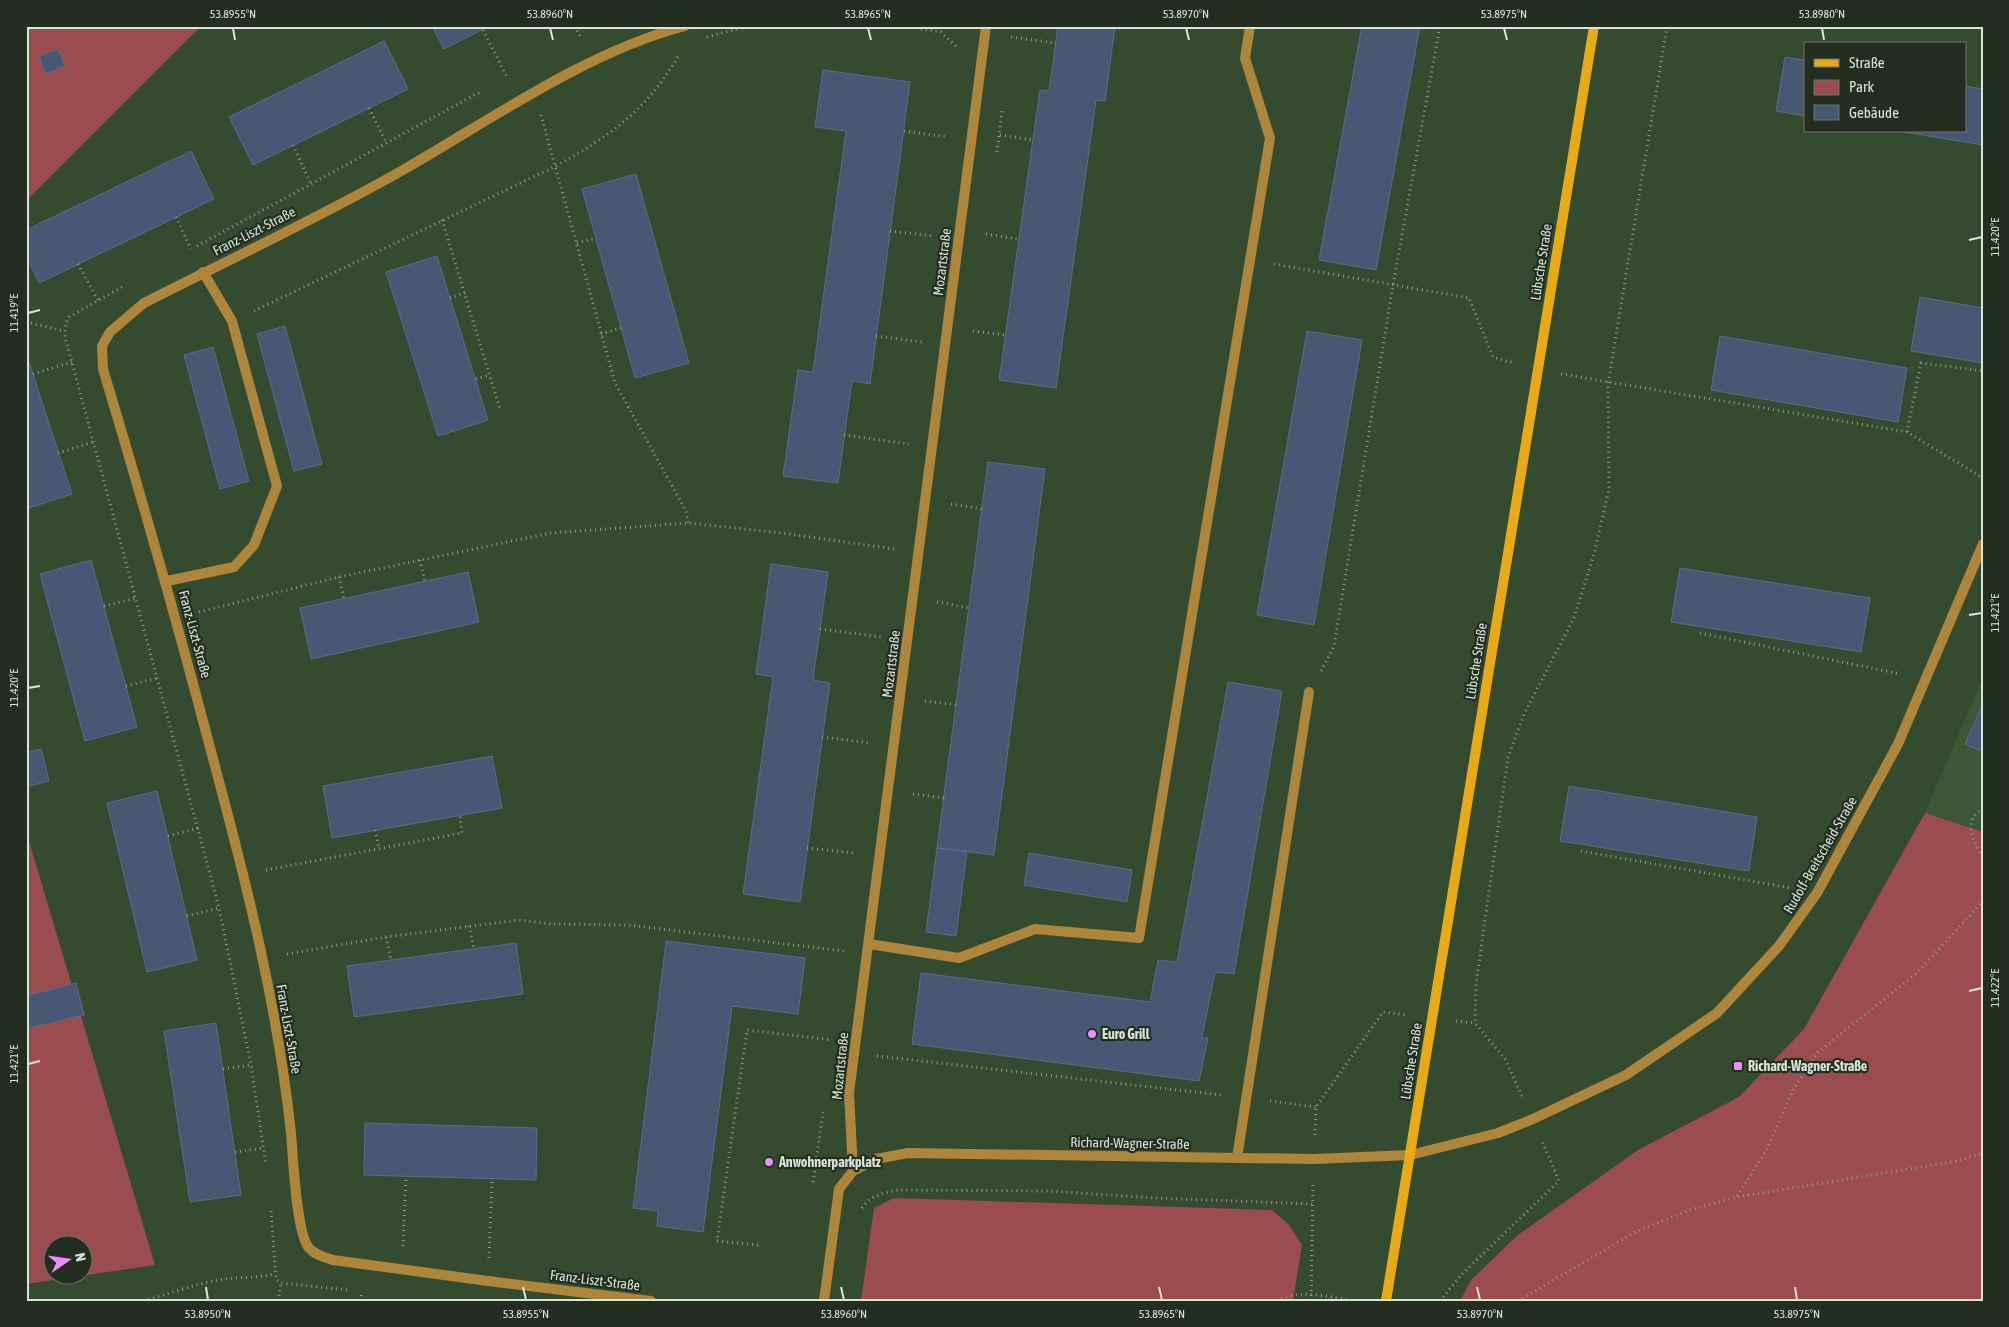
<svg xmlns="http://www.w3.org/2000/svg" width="2009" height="1327" viewBox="0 0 2009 1327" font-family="'Asap Condensed',sans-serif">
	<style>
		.built { fill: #3b5736 }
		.green { fill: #9b4d4e; fill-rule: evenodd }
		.building { fill: #475875; stroke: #5a6c8a }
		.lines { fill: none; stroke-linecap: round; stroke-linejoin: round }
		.path { stroke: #8b9d88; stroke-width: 3; stroke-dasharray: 1 4; stroke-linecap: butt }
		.lane { stroke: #ad863c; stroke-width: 10 }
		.street { stroke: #ad863c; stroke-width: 10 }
		.secondary { stroke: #e8a916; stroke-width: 10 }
		.ticks { fill: none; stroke: #d7e5d5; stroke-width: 2 }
		.poi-dot { fill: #ea8dfd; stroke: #232e21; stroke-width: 2 }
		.labels { text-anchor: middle; stroke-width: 4.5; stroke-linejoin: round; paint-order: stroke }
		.street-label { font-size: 14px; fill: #d7e5d5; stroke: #232e21 }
		.poi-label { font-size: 14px; font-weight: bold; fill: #d7e5d5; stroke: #232e21; text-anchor: start }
		.neatline { fill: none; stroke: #d7e5d5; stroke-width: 2 }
		.ticks-label { font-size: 12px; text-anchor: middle; fill: #d7e5d5 }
	</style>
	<rect width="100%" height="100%" fill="#344b30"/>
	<path class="built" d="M1983,677V832L1925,813Z"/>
	<path class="green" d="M26,26H201L26,201Z
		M1925,813L1983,832V1301H1460L1471,1280L1518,1235L1638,1150L1739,1097L1804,1029Z
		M26,831L155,1265L26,1284ZM52,1244H82V1274H52Z
		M894,1198L1272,1210L1289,1225L1302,1245L1293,1301H861L874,1208Z"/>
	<path class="building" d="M432,26H489L444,49Z
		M1058,26H1115L1105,101L1096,100L1056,388L999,380L1040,90L1049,91Z
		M1362,26H1420L1376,270L1319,260Z
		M384,41L408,89L253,165L229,117Z
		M58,49L65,66L46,74L39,57Z
		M1785,57L1805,60V116L1776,111Z
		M823,70L910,82L870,384L852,381L838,483L783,476L798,370L813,372L846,131L815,127Z
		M1965,86L1983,89V145L1898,131H1965Z
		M191,151L214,199L39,283L26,255V230Z
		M636,174L689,363L635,378L582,189Z
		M437,256L488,420L438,436L386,272Z
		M1920,297L1983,308V363L1911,351Z
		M285,326L322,464L294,471L257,334Z
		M1307,331L1362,340L1314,625L1257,615Z
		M1720,336L1907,368L1898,422L1711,390Z
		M213,347L249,481L220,489L184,355Z
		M26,353L72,494L26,509Z
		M988,462L1045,469L994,855L937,848Z
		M91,560L137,727L85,741L40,574Z
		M771,564L828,572L813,680L830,683L800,902L743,894L773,677L756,674Z
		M1680,568L1870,598L1861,652L1671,622Z
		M468,572L479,622L311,659L300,608Z
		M1228,682L1282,691L1234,974L1215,972L1202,1038H1208L1199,1081L912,1044L921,973L1150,1002L1158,960L1177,962Z
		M1983,703V752L1965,744Z
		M41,749L49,781L26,787V753Z
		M492,756L502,808L332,838L323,786Z
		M1569,786L1757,817L1749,871L1560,841Z
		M157,791L197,960L147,972L107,803Z
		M937,848L967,851L956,936L926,932Z
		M1029,853L1132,870L1127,902L1024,885Z
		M666,941L805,958L798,1014L732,1006L703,1232L657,1226L658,1211L633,1208Z
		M516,943L523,994L354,1017L347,966Z
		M76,983L84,1015L26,1029V996Z
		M216,1023L241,1195L190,1202L164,1031Z
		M365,1123L537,1128L536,1180L364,1175Z"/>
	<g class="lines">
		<path class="path" d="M575,26L581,38
			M906,26L941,32L958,48
			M483,30L507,77
			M707,37L748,26
			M1011,37L1056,43
			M369,108L387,144
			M541,115L615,383L686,511L688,523
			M904,131L947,137
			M1000,135L1033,140
			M293,145L311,184
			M997,152L1002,111
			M176,217L191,249
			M442,220L500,409
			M890,231L934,236
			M986,234L1017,239
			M577,243L596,238
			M197,246L482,91
			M78,264L98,300
			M1274,264L1469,298L1493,357L1514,363
			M122,287L69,317L65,325V337L219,908L251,1065L266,1165
			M450,298L465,293
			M254,311L556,166C611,135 646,111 679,55
			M26,322L64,331
			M973,331L1005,335
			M601,334L621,328
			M876,336L922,342
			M33,374L72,362
			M1561,374L1907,432L1983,478
			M476,379L489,375
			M1907,432L1921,363L1983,371
			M844,435L909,444
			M58,453L93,442
			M951,504L982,509
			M420,560L425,581
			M339,577L344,599
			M937,602L969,608
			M104,606L137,598
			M199,612L339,577L551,533L688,523L782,533L894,549
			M820,629L882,637
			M1700,633L1901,674
			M1321,671L1334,646L1393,285L1440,26
			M126,686L158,678
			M925,701L957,705
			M822,737L870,743
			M913,794L944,798
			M1983,808C1962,821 1973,840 1983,858
			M375,830L379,848
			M168,836L199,828
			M807,848L856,853
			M1581,851L1791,888
			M266,870L462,833L460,816
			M187,916L219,908
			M469,926L474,948
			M386,937L391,960
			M287,954L386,937L519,920L552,924L628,925L844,951
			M1456,1021L1475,1023
			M877,1056L1221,1095
			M223,1069L251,1065
			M1522,1096L1505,1059L1475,1023L1476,984L1508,757L1525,712L1574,618L1594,554L1609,489L1608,384L1667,26
			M1270,1101L1316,1107
			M1315,1135L1316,1107L1383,1012L1407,1015
			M235,1152L264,1148
			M813,1182L823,1112
			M1737,1196L1766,1151L1793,1090L1817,1053L1917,973L1983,901
			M862,1208C870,1195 884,1193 898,1190L1049,1191L1157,1198L1313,1204
			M271,1211L276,1279L281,1283L349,1290
			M758,1245L717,1241L747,1030L832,1040
			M403,1246L406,1176
			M489,1258L492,1178
			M144,1301C171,1293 199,1282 227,1279C243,1277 258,1278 274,1274
			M278,1301L281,1283
			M361,1301L362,1291
			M1277,1301C1298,1288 1330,1297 1354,1301
			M1311,1301L1313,1184
			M1440,1301L1461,1275L1559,1181L1542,1141
			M1518,1301L1637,1231L1690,1210L1737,1197L1957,1161L1983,1153"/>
		<path class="lane" d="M167,581L234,567L254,545L277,486L232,321L203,272
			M869,944L959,958L1035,929L1139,938L1270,138L1245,58L1250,26
			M1237,1158L1309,692"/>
		<path class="street" d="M853,1171L876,1159L908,1153L1313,1159L1410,1155L1498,1133L1533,1119L1626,1075L1717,1013L1779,946L1817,893L1898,744L1983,544
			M651,1301L488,1281L333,1260C324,1257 315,1255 309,1248C296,1233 293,1155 291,1133C278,1010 248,889 216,770C181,636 143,502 103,369L102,346L110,332L144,303C230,259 319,218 403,170C492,119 586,52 685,26
			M824,1301L839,1189L853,1171L849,1093L986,26"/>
		<path class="secondary" d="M1386,1301L1594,26"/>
	</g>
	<path class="ticks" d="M233,28L235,40M550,28L553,40M868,28L871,40M1186,28L1189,40M1504,28L1507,40M1822,28L1824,40M1969,240L1982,237M28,313L40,310M1969,615L1982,613M28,688L40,686M1969,991L1982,988M28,1064L40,1061M206,1287L208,1300M523,1287L526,1300M841,1287L844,1300M1159,1287L1162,1300M1477,1287L1480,1300M1795,1287L1797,1300"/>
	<g class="poi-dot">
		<circle cx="1092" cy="1034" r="5"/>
		<rect x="1733" y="1061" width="10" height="10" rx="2.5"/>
		<circle cx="769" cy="1162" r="5"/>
	</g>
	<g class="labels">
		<g class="street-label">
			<text transform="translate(254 231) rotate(-27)" y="5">Franz-Liszt-Straße</text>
			<text transform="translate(942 262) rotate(-83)" y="5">Mozartstraße</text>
			<text transform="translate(1541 262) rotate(-81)" y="5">Lübsche Straße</text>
			<text transform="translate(195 634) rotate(75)" y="5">Franz-Liszt-Straße</text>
			<text transform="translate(1476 661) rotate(-81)" y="5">Lübsche Straße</text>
			<text transform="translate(891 664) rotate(-83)" y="5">Mozartstraße</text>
			<text transform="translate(1820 855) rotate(-60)" y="5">Rudolf-Breitscheid-Straße</text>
			<text transform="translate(289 1029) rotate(80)" y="5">Franz-Liszt-Straße</text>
			<text transform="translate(1411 1061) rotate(-81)" y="5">Lübsche Straße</text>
			<text transform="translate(840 1066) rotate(-84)" y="5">Mozartstraße</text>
			<text transform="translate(1130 1143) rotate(1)" y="5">Richard-Wagner-Straße</text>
			<text transform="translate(595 1280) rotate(7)" y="5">Franz-Liszt-Straße</text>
		</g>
		<g class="poi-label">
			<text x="1102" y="1039">Euro Grill</text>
			<text x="1748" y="1071">Richard-Wagner-Straße</text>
			<text x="779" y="1167">Anwohnerparkplatz</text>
		</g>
	</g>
	<rect width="2009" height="1327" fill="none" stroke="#232e21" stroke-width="55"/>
	<rect x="1804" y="42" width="162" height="90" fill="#232e21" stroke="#6b7769"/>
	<rect x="1814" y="59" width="25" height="8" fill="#e8a916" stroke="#6b7769"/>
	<text x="1849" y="68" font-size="15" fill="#d7e5d5">Straße</text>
	<rect x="1814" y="80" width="25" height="15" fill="#9b4d4e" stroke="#6b7769"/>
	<text x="1849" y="92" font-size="15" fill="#d7e5d5">Park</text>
	<rect x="1814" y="105" width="25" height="15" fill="#475875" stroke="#6b7769"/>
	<text x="1849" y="118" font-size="15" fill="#d7e5d5">Gebäude</text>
	<g transform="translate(68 1260) rotate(77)"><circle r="24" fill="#232e21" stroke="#6b7769"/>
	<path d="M0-4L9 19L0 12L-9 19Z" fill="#ea8dfd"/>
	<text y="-8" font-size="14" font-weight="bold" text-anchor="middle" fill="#d7e5d5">N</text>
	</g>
	<rect x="28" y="28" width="1954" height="1272" class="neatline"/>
	<g class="ticks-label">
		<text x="233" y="18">53.8955°N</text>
		<text x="550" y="18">53.8960°N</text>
		<text x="868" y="18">53.8965°N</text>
		<text x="1186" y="18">53.8970°N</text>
		<text x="1504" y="18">53.8975°N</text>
		<text x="1822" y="18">53.8980°N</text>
		<text transform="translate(1995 237) rotate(-90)" y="4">11.420°E</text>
		<text transform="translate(14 313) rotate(-90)" y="4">11.419°E</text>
		<text transform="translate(1995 613) rotate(-90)" y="4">11.421°E</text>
		<text transform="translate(14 688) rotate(-90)" y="4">11.420°E</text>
		<text transform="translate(1995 988) rotate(-90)" y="4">11.422°E</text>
		<text transform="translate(14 1064) rotate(-90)" y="4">11.421°E</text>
		<text x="208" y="1318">53.8950°N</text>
		<text x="526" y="1318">53.8955°N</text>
		<text x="844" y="1318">53.8960°N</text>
		<text x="1162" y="1318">53.8965°N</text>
		<text x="1480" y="1318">53.8970°N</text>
		<text x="1797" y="1318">53.8975°N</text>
	</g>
</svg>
